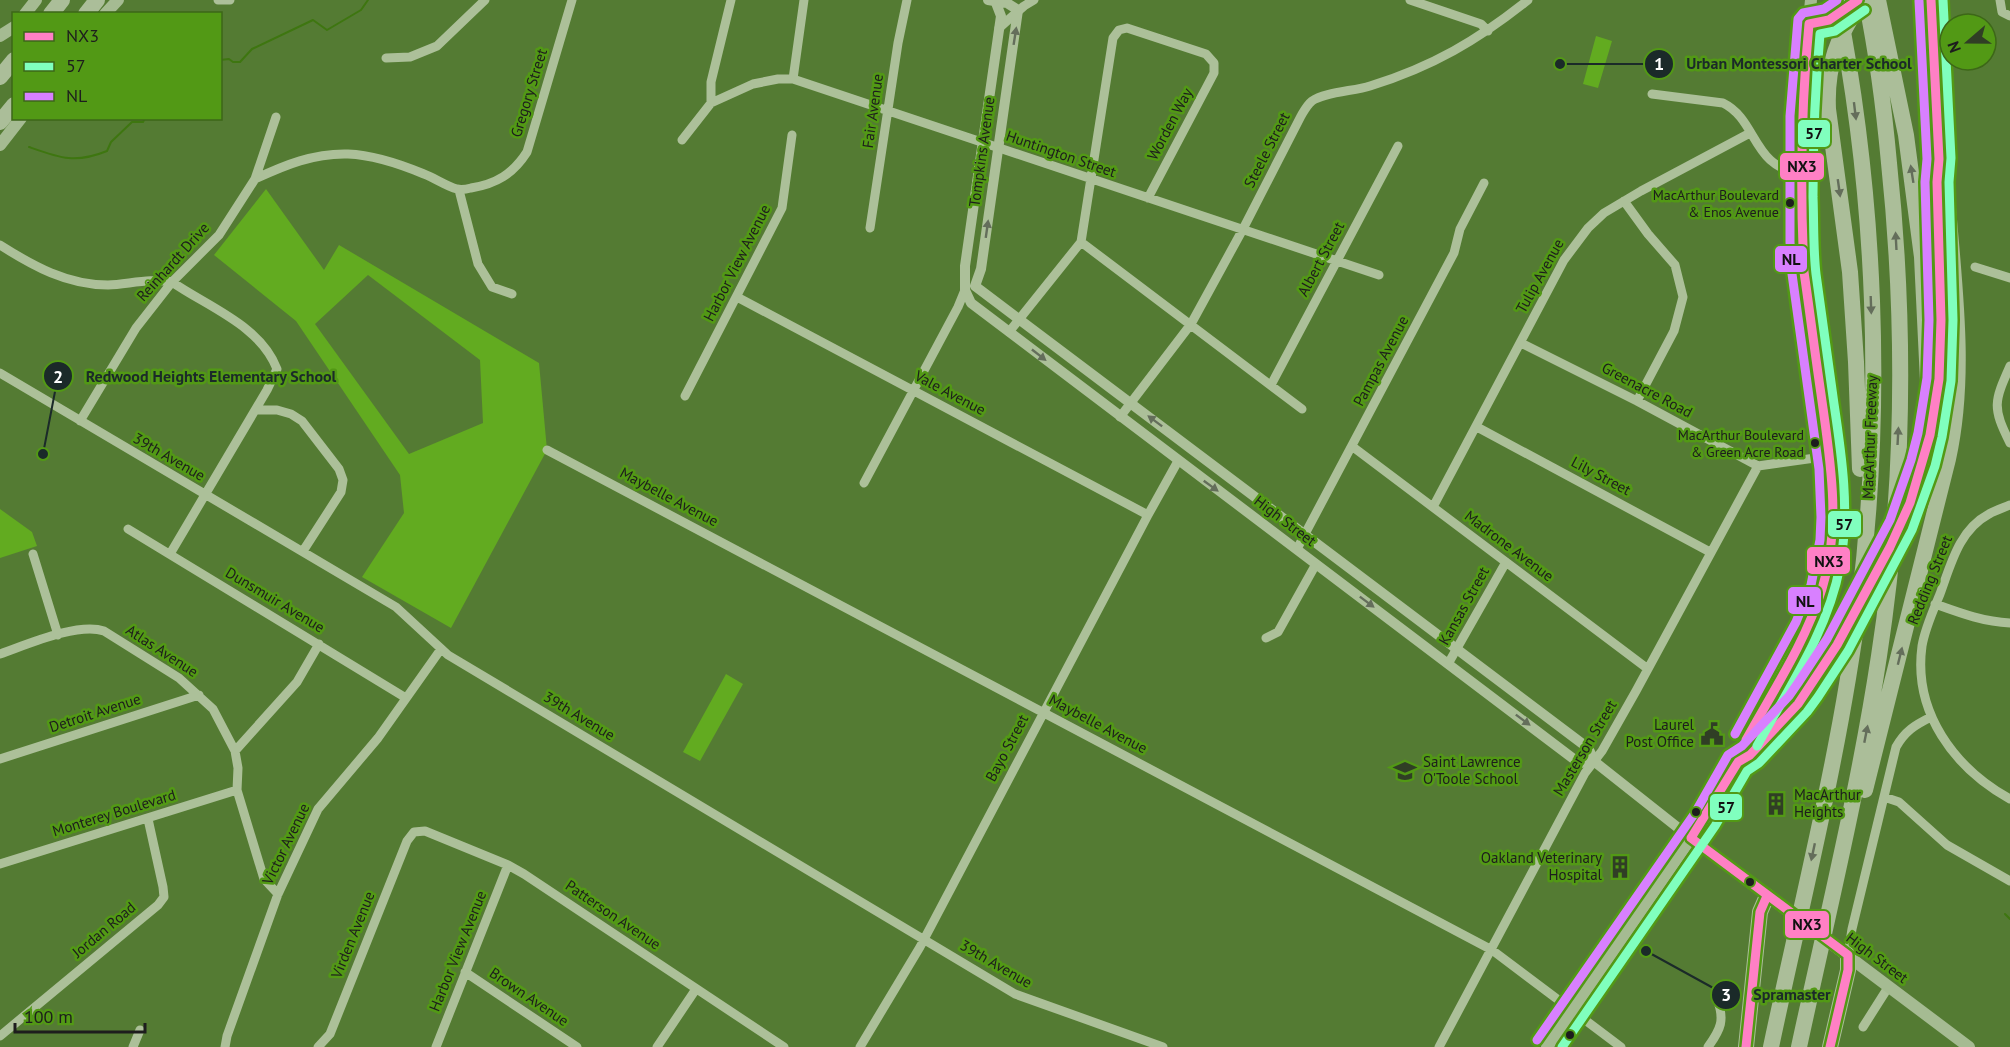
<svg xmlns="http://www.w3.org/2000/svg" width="2010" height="1047" viewBox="0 0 2010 1047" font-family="'PT Sans',sans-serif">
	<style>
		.green { fill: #62ab20; fill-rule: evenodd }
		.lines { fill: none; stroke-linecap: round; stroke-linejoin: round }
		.stream { stroke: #3e7610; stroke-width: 2 }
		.secondary-tunnel { stroke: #46642e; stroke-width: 12; stroke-dasharray: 12 6; stroke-linecap: butt }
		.minor { stroke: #acc099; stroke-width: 9 }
		.tertiary { stroke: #acc099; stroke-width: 10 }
		.secondary { stroke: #a5bb92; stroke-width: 12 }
		.motorway { stroke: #abbe99; stroke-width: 16 }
		.bus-1-casing { stroke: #529915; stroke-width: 14 }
		.bus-2-casing { stroke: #529915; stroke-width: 14 }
		.bus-3-casing { stroke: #529915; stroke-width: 14 }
		.bus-1 { stroke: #ff80c5; stroke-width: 9 }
		.bus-2 { stroke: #80ffbe; stroke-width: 9 }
		.bus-3 { stroke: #d880ff; stroke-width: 9 }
		.oneway { fill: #646e5b }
		.bus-dot { fill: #1d1d1d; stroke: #529915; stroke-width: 2 }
		.labels { text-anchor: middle; stroke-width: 5; stroke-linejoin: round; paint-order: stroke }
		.bus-label { font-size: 14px; fill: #1d1d1d; stroke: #529915; text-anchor: end }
		.street-label { font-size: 15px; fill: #1d1d1d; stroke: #529915 }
		.poi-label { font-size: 15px; fill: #1d1d1d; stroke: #529915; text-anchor: end }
		.leader { fill: none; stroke: #1b2a29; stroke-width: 2 }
		.callout-dot { fill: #1b2a29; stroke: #529915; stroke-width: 2 }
		.mark-label { font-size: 18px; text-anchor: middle; font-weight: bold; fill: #fff }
		.callout-label { font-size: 16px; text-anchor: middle; font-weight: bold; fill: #1b2a29; stroke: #529915; stroke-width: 5; stroke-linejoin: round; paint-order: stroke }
		.line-badge { stroke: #529915; stroke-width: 2 }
		.pale-badge-label { font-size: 16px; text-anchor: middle; font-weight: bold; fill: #111 }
	</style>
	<rect width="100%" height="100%" fill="#547b33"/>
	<path class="green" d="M1596,36L1612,41L1598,88L1583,84Z
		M266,189L324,270L339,245L539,363L547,450L451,628L362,577L404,513L400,475L296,321L214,255ZM368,275L480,360L483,423L409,454L315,324Z
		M0,509L32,532L37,546L0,558Z
		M726,674L743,684L700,761L683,752Z"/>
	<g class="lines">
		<path class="stream" d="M220,60L229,59L233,62H240L252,49L313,20L327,30L361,10L368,0
			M29,147C60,158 75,164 107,151L111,142L132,122H143L145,118
			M2005,914L2010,919"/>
		<path class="secondary-tunnel" d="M1897,533L1917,483
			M1837,645L1889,549"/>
		<path class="minor" d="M218,0H230
			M1410,0L1481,24L1488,31
			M2000,0L2002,12L2010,16
			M999,28L1024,6L1034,0
			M386,58L410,57L437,46L485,0
			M793,79L804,0
			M1652,94L1723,103C1758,120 1752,169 1802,173
			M711,103V82L731,0
			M682,140L711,103L753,84L778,79H793L1379,275
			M255,179C285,165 314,153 348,154C374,155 400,164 424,174C435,178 446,186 457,189C462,190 467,189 471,188C496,184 513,174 527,152L572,0
			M459,190L478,264L492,287L512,294
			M1624,201L1648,234L1675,265L1683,297L1674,331L1637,401
			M870,228L898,43L907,0
			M1081,242L1302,409
			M0,245C33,266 67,285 108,285C129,284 151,278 172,282C208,307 260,325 277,369L267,390L170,554
			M1975,267L2010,278
			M737,297L1148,515
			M1009,332L1081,242L1113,38L1119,30L1127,28L1206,54L1214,63V73L1148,198
			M1521,343L1637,401L1758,466L1829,456
			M2010,366C1994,402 1992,407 2010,443
			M0,373L396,607L448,655L1015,994L1163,1047
			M1271,385L1398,146
			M685,396L782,208L792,135
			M256,410H277L291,414L302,421L339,469L343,480L341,492L303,551
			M1120,417L1191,324L1243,229L1301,116C1304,111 1307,105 1312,101C1324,92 1355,91 1370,86C1432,67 1478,40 1528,0
			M80,421L136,328L172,282L219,235L255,179L276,117
			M1477,427L1710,552
			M1353,447L1648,669
			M547,450L1492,950L1621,1047
			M864,483L958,307L965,290
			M2010,505C2003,508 1996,510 1989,514C1959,530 1951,564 1940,594C1933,611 1925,628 1922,646C1913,712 1954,768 2010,799
			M1433,507L1564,260L1588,228L1604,213L1641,191L1750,133
			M128,529L406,698
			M1297,549L1454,253L1460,229L1484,183
			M33,554L58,635
			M1935,604C1960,613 1984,622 2010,623
			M1266,638L1278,632L1316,564
			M0,654C26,645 78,622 104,631L179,678L213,709L235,751L238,768L237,790L264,879L278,894
			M1448,664L1506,562
			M235,751L297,682L319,644
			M0,759L199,695
			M1884,797L1899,802L1947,845L2010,881
			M0,864L237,790
			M1848,955L1852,929L1896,747C1905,731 1915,725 1931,717
			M465,972L577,1047
			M1863,1027L1889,986
			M0,1036L158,905L164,897L163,887L148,819
			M133,1047L140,1030
			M225,1047L227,1036L278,894L318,809L378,738L441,649
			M318,1047L330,1034L407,841L414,832L425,831L508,865L524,874L784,1047
			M436,1047L508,865
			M657,1047L696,989
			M860,1047L920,947L1148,515L1178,461
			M1439,1047L1585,773L1602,751L1636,691L1758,466
			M1708,1047C1721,1029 1725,1020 1717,999"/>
		<path class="tertiary" d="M996,3L1001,16L965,266V290L971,303L1579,763L1595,762
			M975,286L1588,748L1595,762L1691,838
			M975,286L981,269L1018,10L1007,3L988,0"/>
		<path class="secondary" d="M1931,0L1939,159L1937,182C1940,263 1947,344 1932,424
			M25,14L36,0
			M105,14L118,0
			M1809,24L1829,20L1845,10
			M0,36L14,27
			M0,145L21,118
			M1917,483L1925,455
			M1773,690L1785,697L1797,695L1806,691
			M1738,762L1750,755L1798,704L1837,645
			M1691,838L1969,1047
			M1547,1047L1706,816L1738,762L1741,750L1806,629L1818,599L1830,555L1833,525V498L1802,243L1804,72L1811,0"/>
		<path class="motorway" d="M1878,0L1906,135L1922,257L1928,381L1926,438L1923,463
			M51,14L62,0
			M86,14L97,0
			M0,77L14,60
			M0,122L14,105
			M1860,469L1856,362L1850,272L1828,109C1826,65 1838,36 1862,0
			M1865,790L1948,459C1968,368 1952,273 1946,181L1939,159
			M1746,1047L1760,912L1767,896
			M1771,1047C1802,900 1840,753 1859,604C1884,404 1876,197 1837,0
			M1799,1047C1827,917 1859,788 1879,656C1904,494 1906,326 1889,163C1884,108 1877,54 1866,0
			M1830,1047L1848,970V955"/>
		<g class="bus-1-casing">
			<path id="bus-1" d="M1746,740C1773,691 1805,643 1822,589C1842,525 1830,459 1821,394C1815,354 1810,313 1804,272C1800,189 1801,107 1809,24L1829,20L1858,0
				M1691,838L1738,762L1750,755L1798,704L1837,645L1890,547L1910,503L1930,435L1939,379L1941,320L1937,182L1939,159L1931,0
				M1691,838L1848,955V970L1830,1047
				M1746,1047L1760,912L1767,896"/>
		</g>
		<g class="bus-2-casing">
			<path id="bus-2" d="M1757,746C1788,689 1828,631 1840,566C1850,512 1842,457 1834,404C1828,360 1822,317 1816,274C1813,248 1814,222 1813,197C1813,142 1815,88 1820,34L1835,31L1865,10
				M1562,1047L1715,826L1747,771L1759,763L1807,712L1818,697L1848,651L1912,530L1935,466L1942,437L1951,381L1953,320L1949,182L1951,158L1943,0"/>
		</g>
		<g class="bus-3-casing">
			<path id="bus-3" d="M1735,734L1796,622L1811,585L1820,540L1821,517L1819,469L1792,274L1790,242V116L1798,19L1803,13L1824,9L1837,0
				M1537,1040L1695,813L1728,755L1742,746L1789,696L1798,683L1827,639L1890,520L1911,460L1918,433L1927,378L1929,320L1925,182L1927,159L1919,1"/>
		</g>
		<use href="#bus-1" class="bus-1"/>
		<use href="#bus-2" class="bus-2"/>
		<use href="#bus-3" class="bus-3"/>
	</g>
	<defs><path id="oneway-solid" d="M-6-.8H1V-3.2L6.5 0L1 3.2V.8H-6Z" transform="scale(1.5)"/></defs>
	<g class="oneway">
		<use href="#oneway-solid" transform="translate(1015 36) rotate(-81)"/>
		<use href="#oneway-solid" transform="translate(1855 111) rotate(83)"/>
		<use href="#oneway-solid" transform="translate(1912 174) rotate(-99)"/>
		<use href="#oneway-solid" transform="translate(1839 188) rotate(82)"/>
		<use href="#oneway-solid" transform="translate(987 229) rotate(-82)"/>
		<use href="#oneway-solid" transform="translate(1896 241) rotate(-93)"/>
		<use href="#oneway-solid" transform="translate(1871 305) rotate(88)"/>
		<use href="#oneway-solid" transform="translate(1039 355) rotate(38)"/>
		<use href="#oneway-solid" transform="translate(1155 421) rotate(-143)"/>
		<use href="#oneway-solid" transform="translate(1898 436) rotate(-87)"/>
		<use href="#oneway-solid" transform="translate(1211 486) rotate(36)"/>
		<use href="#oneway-solid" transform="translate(1367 602) rotate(37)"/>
		<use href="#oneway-solid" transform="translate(1900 656) rotate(-76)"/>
		<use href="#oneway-solid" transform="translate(1523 720) rotate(37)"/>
		<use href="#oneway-solid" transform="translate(1866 734) rotate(-79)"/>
		<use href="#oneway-solid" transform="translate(1813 852) rotate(102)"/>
	</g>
	<defs>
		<g id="civic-bare" transform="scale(1.8)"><path d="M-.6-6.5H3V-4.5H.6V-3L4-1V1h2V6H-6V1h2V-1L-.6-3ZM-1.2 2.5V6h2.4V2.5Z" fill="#303e25" stroke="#529915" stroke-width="2.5" paint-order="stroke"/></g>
		<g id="school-bare" transform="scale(1.8)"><path d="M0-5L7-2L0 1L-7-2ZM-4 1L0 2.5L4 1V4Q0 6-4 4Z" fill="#303e25" stroke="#529915" stroke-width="2.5" paint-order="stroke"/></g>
		<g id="building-bare" transform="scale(1.8)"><path d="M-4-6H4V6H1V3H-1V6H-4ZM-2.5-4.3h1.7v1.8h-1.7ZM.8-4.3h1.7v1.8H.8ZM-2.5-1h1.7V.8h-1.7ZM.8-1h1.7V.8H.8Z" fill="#303e25" stroke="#529915" stroke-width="2.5" paint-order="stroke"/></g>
	</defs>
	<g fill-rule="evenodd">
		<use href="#civic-bare" x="1712" y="734"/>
		<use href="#school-bare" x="1405" y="771"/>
		<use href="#building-bare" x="1776" y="804"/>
		<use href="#building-bare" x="1620" y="867"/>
	</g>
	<g class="bus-dot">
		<circle cx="1790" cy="203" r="5"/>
		<circle cx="1815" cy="443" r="5"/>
		<circle cx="1696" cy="812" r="5"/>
		<circle cx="1750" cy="882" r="5"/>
		<circle cx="1570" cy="1035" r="5"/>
	</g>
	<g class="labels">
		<g class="bus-label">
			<text x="1779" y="200">MacArthur Boulevard<tspan x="1779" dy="17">&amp; Enos Avenue</tspan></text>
			<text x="1804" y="440">MacArthur Boulevard<tspan x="1804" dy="17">&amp; Green Acre Road</tspan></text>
		</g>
		<g class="street-label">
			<text transform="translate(529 93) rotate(-73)" y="5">Gregory Street</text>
			<text transform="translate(873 111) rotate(-82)" y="5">Fair Avenue</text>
			<text transform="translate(1170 124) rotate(-62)" y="5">Worden Way</text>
			<text transform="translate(1267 150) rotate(-63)" y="5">Steele Street</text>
			<text transform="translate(982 152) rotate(-82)" y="5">Tompkins Avenue</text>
			<text transform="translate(1061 154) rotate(19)" y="5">Huntington Street</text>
			<text transform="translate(1321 259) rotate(-62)" y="5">Albert Street</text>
			<text transform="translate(173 262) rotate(-48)" y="5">Reinhardt Drive</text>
			<text transform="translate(737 263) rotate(-63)" y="5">Harbor View Avenue</text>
			<text transform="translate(1540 276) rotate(-61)" y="5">Tulip Avenue</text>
			<text transform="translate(1381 361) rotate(-62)" y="5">Pampas Avenue</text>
			<text transform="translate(1647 390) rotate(28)" y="5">Greenacre Road</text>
			<text transform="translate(950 393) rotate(28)" y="5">Vale Avenue</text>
			<text transform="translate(1870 437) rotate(-88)" y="5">MacArthur Freeway</text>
			<text transform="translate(169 457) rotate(30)" y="5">39th Avenue</text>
			<text transform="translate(1601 476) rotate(28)" y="5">Lily Street</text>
			<text transform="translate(669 497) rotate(28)" y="5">Maybelle Avenue</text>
			<text transform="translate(1285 521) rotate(37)" y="5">High Street</text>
			<text transform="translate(1509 546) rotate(37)" y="5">Madrone Avenue</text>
			<text transform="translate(1930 580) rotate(-68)" y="5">Redding Street</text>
			<text transform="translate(275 600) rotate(31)" y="5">Dunsmuir Avenue</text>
			<text transform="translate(1464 606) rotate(-61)" y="5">Kansas Street</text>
			<text transform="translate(162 651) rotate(33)" y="5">Atlas Avenue</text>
			<text transform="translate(95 713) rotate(-18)" y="5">Detroit Avenue</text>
			<text transform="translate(579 716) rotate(31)" y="5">39th Avenue</text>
			<text transform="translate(1098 724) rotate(28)" y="5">Maybelle Avenue</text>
			<text transform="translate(1007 748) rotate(-62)" y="5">Bayo Street</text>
			<text transform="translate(1585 748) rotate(-59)" y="5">Masterson Street</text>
			<text transform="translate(114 813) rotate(-17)" y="5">Monterey Boulevard</text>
			<text transform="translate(286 844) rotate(-64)" y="5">Victor Avenue</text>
			<text transform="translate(613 915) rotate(34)" y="5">Patterson Avenue</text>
			<text transform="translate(104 930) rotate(-40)" y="5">Jordan Road</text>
			<text transform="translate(353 935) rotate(-68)" y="5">Virden Avenue</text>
			<text transform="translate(458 951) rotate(-68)" y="5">Harbor View Avenue</text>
			<text transform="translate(1877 958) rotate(37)" y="5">High Street</text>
			<text transform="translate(996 964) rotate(30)" y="5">39th Avenue</text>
			<text transform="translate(529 997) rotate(34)" y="5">Brown Avenue</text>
		</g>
		<g class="poi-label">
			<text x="1694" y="730">Laurel<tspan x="1694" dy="17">Post Office</tspan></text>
			<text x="1423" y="767" text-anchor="start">Saint Lawrence<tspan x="1423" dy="17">O'Toole School</tspan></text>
			<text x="1794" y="800" text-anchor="start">MacArthur<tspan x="1794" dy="17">Heights</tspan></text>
			<text x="1602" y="863">Oakland Veterinary<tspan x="1602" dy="17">Hospital</tspan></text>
		</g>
	</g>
	<path class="leader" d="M1560 64L1659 64M43 454L58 376M1646 951L1726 995"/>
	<g class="callout-dot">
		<circle cx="1560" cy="64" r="6"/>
		<circle cx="43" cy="454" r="6"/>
		<circle cx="1646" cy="951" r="6"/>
		<circle cx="1659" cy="64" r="15"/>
		<circle cx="58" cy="376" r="15"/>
		<circle cx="1726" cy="995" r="15"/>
	</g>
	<g class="mark-label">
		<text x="1659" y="70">1</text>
		<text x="58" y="383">2</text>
		<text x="1726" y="1001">3</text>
	</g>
	<g class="callout-label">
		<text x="1799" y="69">Urban Montessori Charter School</text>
		<text x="211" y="382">Redwood Heights Elementary School</text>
		<text x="1792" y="1000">Spramaster</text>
	</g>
	<g class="line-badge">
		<rect x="1797" y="119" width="34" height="29" rx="6" fill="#80ffbe"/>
		<rect x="1779" y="152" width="46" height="29" rx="6" fill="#ff80c5"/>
		<rect x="1774" y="245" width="34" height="28" rx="6" fill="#d880ff"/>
		<rect x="1827" y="510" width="35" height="28" rx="6" fill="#80ffbe"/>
		<rect x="1806" y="546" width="45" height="29" rx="6" fill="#ff80c5"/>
		<rect x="1787" y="586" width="35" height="29" rx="6" fill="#d880ff"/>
		<rect x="1709" y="793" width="34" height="28" rx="6" fill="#80ffbe"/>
		<rect x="1784" y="910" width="46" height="29" rx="6" fill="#ff80c5"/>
	</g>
	<g class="pale-badge-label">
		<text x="1814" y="139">57</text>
		<text x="1802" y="172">NX3</text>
		<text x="1791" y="265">NL</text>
		<text x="1844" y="530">57</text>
		<text x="1829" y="567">NX3</text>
		<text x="1805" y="607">NL</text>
		<text x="1726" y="813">57</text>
		<text x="1807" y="930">NX3</text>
	</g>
	<rect x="12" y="12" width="210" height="108" fill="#529915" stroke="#3d6718" stroke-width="1.5"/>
	<rect x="24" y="32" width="30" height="9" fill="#ff80c5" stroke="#3d6718" stroke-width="1.5"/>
	<text x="66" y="42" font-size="18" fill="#1d1d1d">NX3</text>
	<rect x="24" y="62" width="30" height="9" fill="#80ffbe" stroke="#3d6718" stroke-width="1.5"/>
	<text x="66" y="72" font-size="18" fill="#1d1d1d">57</text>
	<rect x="24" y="92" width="30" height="9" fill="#d880ff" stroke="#3d6718" stroke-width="1.5"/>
	<text x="66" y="102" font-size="18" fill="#1d1d1d">NL</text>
	<g transform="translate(1968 42) rotate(250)"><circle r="28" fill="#529915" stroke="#3d6718" stroke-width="1.5"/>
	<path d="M0-4.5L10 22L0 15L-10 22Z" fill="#303e25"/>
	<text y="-9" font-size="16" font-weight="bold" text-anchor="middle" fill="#1d1d1d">N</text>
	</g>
	<path d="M15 1023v9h130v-9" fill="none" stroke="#1d1d1d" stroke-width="3"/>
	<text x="24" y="1023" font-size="18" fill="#1d1d1d" stroke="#529915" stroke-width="4.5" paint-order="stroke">100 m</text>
</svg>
